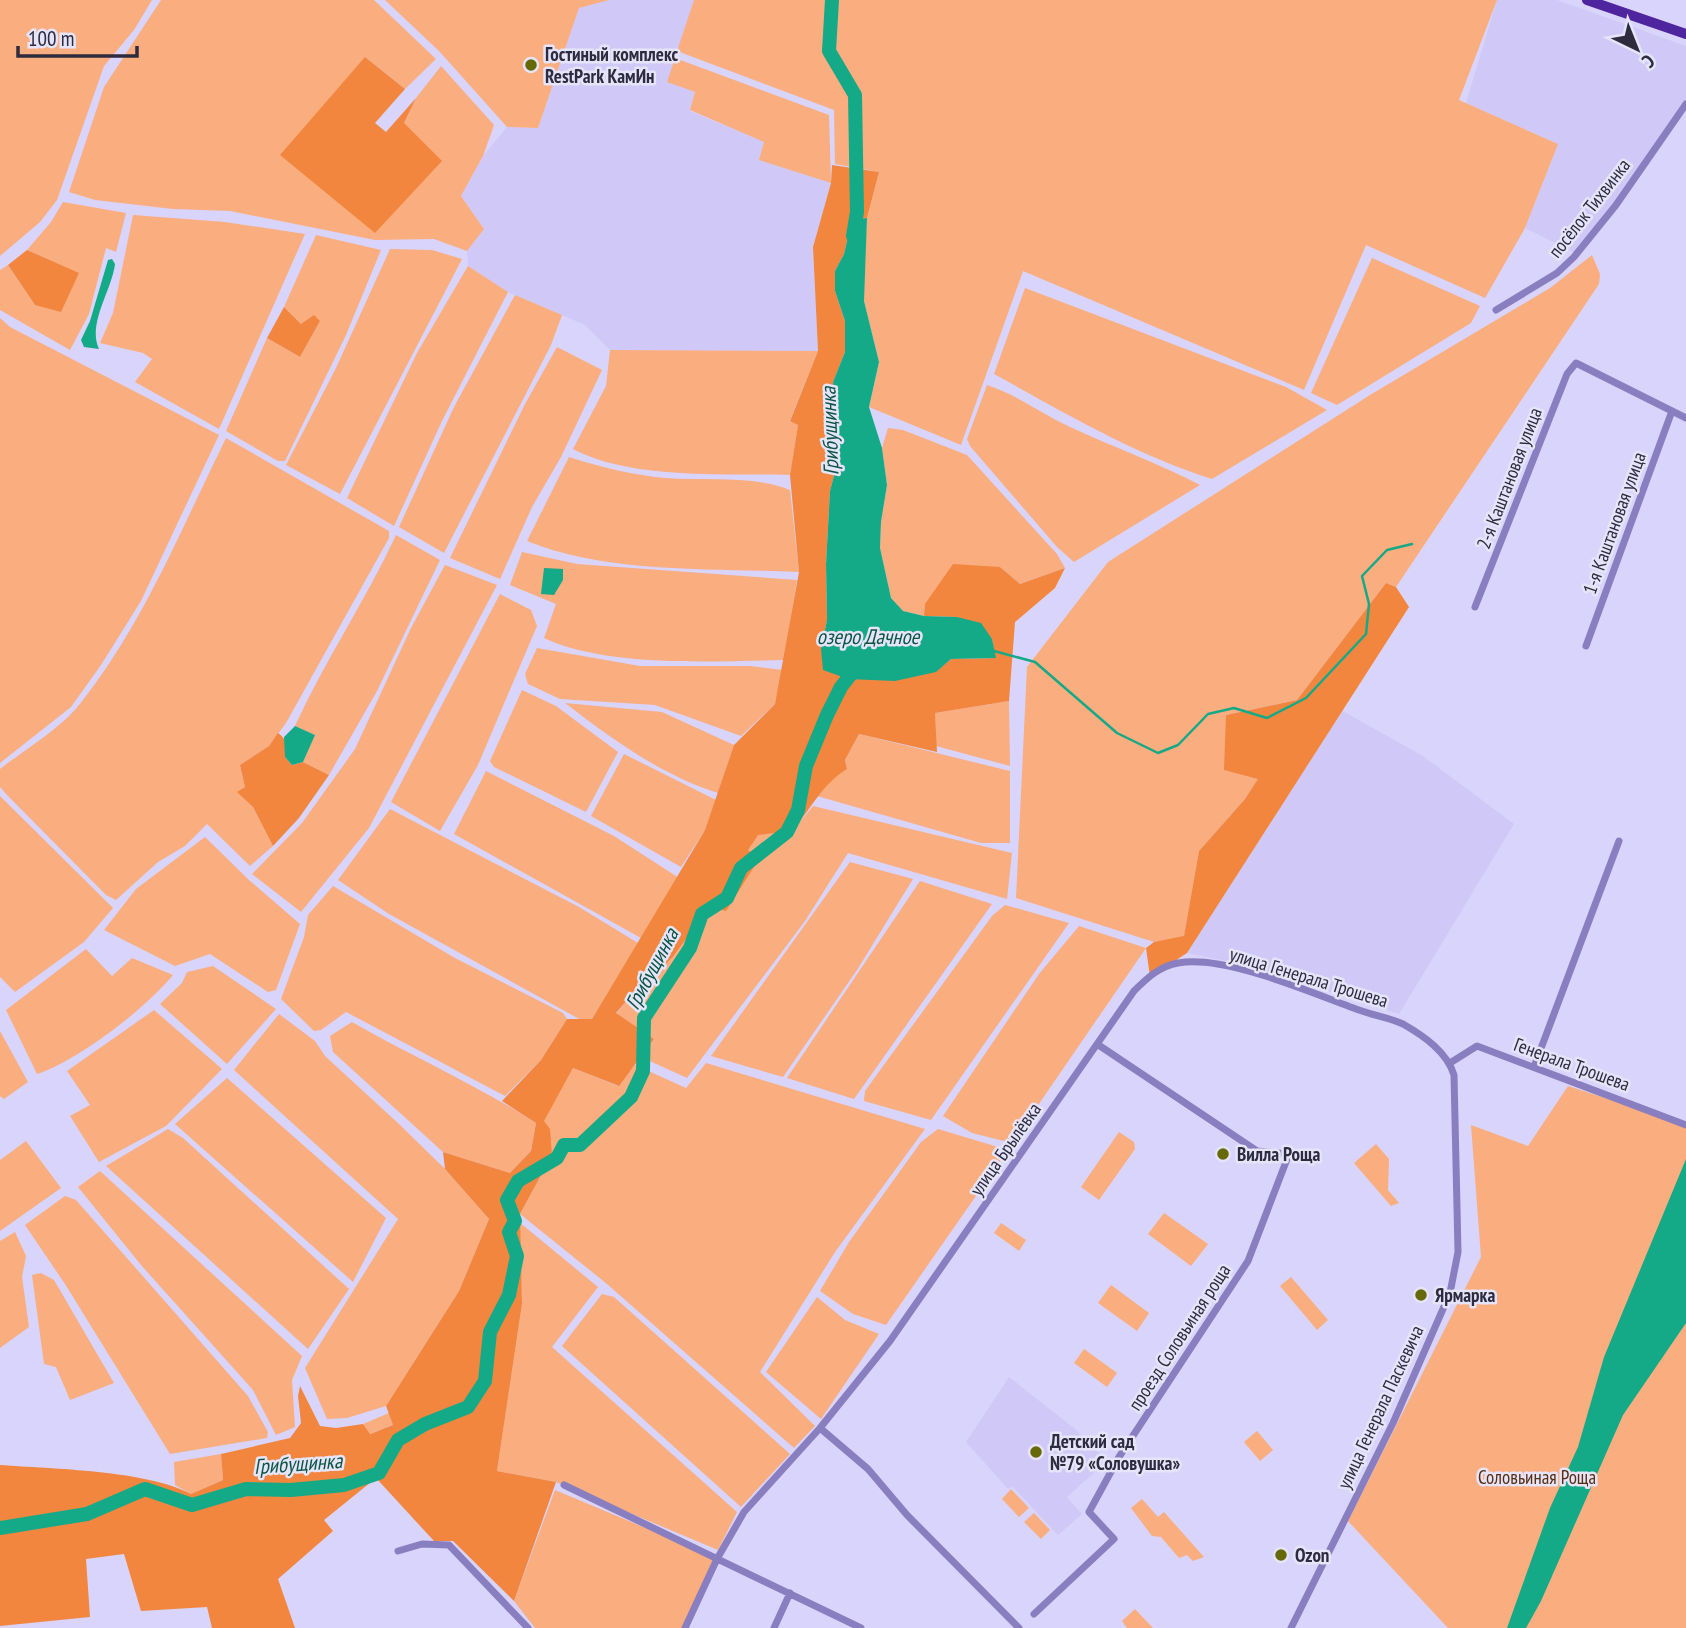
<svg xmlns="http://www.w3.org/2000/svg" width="1686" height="1628" viewBox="0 0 1686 1628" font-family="'PT Sans Narrow',sans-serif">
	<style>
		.built { fill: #d0c9f7 }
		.green { fill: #faad7f }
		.forest { fill: #f2863f }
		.water { fill: #14a987 }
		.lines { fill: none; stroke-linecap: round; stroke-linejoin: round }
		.stream { stroke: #14a987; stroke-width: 2.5 }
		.river { stroke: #14a987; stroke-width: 14 }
		.minor { stroke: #897ebf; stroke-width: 7 }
		.primary { stroke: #4e249f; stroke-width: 10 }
		.poi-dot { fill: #676908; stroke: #e6e4f8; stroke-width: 2.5 }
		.labels { text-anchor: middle; stroke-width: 5; stroke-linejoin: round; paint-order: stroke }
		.poi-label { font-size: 19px; font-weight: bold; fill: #2e2b3e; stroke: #e6e4f8; text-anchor: start }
		.street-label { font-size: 19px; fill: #2e2b3e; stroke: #e6e4f8 }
		.park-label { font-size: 19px; fill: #572d10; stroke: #e6e4f8 }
		.water-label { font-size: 21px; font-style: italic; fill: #0a5543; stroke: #e6e4f8 }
	</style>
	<rect width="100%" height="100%" fill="#d9d4fb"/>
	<path class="built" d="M609,0H694L668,82L695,92L690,111L765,142L760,160L831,183L813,247L818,351L610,350L585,325L508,292L468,266L467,251L484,229L461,196L483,156L507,127L538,128L579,8Z
		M1497,0H1557L1686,46V102L1577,254L1525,228L1558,144L1466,103Z
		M1341,710L1423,756L1514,824L1399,1014L1246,965L1187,953Z
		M1009,1377L1074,1428L1107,1461L1067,1497L1082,1514L1058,1535L1012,1486L1008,1489L966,1442Z"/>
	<path class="green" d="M0,0H152L134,30L104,66L57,200L40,222L0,256Z
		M161,0H374L436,59L405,89L365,57L375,233L404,123L416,98L441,66L494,125L483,156L461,196L484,229L467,251L434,239L375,240L230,211L173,209L95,200L69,192L104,87Z
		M385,0H609L579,8L538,128L507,127L439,51Z
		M694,0H1497L1459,100L1558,144L1525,228L1485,298L1366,245L1304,390L1023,271L961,445L869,407L879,362L864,301L863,279L867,218L879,172L835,164L834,110L677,51Z
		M675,58L829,115L831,183L759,160L764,142L690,110L695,92L667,82Z
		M63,202L126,213L116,252L106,248L89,314L70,350L0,310V270L8,265L35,305L79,274L27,250L51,222Z
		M133,215L225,222L305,234L219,429L135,382L152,359L143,353L100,343L113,313Z
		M316,235L381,250L346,335L285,461H278L226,431L267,338L300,357L320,321L301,324L284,307Z
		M390,249L432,250L462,259L340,494L286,465L336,368Z
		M1592,255L1600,274L1599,284L1396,587L1386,583L1297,700L1226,715L1259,778L1245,799L1199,851L1184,937L1154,942L1016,898L1027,667L1108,562L1370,395L1550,288Z
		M1372,258L1480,306L1471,323L1337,405L1311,393Z
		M468,266L508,292L442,421L394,526L347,498L417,353Z
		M1025,288L1286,387L1327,410L1212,479C1134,454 1065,413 994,374Z
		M515,295L562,315L551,345L444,553L399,527L454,407Z
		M0,318L10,327L219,435L141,601L101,665L71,707L0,763Z
		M557,347L602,370L561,457L532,507L500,579L450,558L525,404Z
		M610,350L818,351L790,420L798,425L790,475C725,473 631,480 573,449L606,386Z
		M987,385C1018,395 1041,414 1070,427C1113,447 1158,463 1200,485L1074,562L1057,547L970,446L967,439Z
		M888,428L903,430L967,455L1057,554L1065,568L1020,584L1000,567L925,604L924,616L903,611L891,598L880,548L881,522L887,485L882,448Z
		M226,438L389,531V538L286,723L269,746L240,765L245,787L238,792L253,807L273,846L250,866L207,824L185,846L158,862L116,900L106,895L7,795L0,787V769C23,751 61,728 79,705C143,625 181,529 226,438Z
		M569,457C600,467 633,475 665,478C706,481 752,475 790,490L799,572C713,568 608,574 527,541Z
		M396,535L440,560L377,691L329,775L303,762L314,735L295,726C325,660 366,600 396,535Z
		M522,552L577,564L797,580L784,660C714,661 608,668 544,638L556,604L510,585Z
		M445,565L497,585L369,828L301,912L252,874L302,823L355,749L411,628Z
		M500,594L531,610L537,626L478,765L440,831L391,802Z
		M537,648L640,666H750L783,670L775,704L741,736L655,705L560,699L528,684L525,674Z
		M522,690L556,706L618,752L586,812L494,767L490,761Z
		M1009,701L1010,766L936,746L935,713Z
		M565,703L662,712L734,745L718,793C661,775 612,739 565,703Z
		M859,734L1010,771V843H981L817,796L830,779L847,769L845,760Z
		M624,754L716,800L705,830L681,867L591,816Z
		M486,771L614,836L679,878L641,938L454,834Z
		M0,796L113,908L84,942L15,992L0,977Z
		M813,806L1012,853L1007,899L848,853L805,921L687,1078L641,1057L654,1039L616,1014L630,997L672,958L710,907L758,858L747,850L758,834L792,831Z
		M390,809L579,907L638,943L592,1019L581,1020L389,914L338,880Z
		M205,837L249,880L300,924L276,990L268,992L210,954L175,966L104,930L136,889Z
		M850,862L913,879L857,970L783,1077L711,1056Z
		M920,881L992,904L854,1099L787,1078Z
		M333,886L455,958L563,1013L567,1019L541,1060L505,1096L346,1012L321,1030L314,1031L281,999L304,937L308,915Z
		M1005,905L1069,923L931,1120L864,1101L865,1091L992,916Z
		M1079,926L1146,948L1012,1143L972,1133L943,1116L1039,974Z
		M86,949L112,976L132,958L173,975C145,1009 79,1060 37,1074L6,1010Z
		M213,966L276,1009L227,1064L160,1004L182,983L187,972Z
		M154,1010L222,1069L166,1126L99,1162L70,1116L90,1105L67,1071Z
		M279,1014L315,1041L325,1056L399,1124L445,1169L489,1219L459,1291L386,1406L347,1418L327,1419L305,1368L398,1219L234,1070Z
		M352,1022C413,1057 477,1085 536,1123L531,1151L510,1173L443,1152L333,1052L330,1036Z
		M0,1031L28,1082L4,1099L0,1096Z
		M706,1063L925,1129L835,1252L760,1372L815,1426L794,1448L607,1284L520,1214L552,1155L543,1121L573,1068L618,1086L635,1065L686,1088Z
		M227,1078L386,1218L353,1282L175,1124Z
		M1568,1086L1686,1124V1628H1448L1348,1521L1481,1257L1471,1125L1528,1146Z
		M168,1129L183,1138L349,1289L308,1349L106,1166Z
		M938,1129L1008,1150L886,1325L853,1314L820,1291L849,1242L921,1142Z
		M1119,1132L1134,1142L1135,1149L1099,1200L1081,1187Z
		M26,1141L61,1188L0,1231V1160Z
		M1376,1144L1389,1159L1388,1190L1399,1203L1391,1206L1354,1163Z
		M100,1171L302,1356L292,1380L295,1427L276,1435L253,1390L141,1265L78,1187Z
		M65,1196L76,1200L248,1396L268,1432L267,1438L170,1454L65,1284L25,1225Z
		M1164,1213L1208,1244L1191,1266L1148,1234Z
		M519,1222L598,1287L552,1347L737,1512L718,1550L556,1482L497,1471L522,1304Z
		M1001,1223L1026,1240L1019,1251L994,1233Z
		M15,1232L26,1256L22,1277L29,1327L0,1348V1241Z
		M41,1273L54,1280L114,1383L70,1400L56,1367L44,1364L32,1275Z
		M1291,1277L1328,1320L1317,1330L1280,1286Z
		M1111,1285L1149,1313L1137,1331L1098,1303Z
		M602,1294L614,1297L790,1454L741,1507L562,1346Z
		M817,1297L845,1320L879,1334L821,1419L766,1372Z
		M1084,1349L1117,1373L1107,1387L1074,1363Z
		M389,1413L393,1425L369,1434L363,1424Z
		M1257,1431L1273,1450L1260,1461L1244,1442Z
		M221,1454L223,1480L191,1494L175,1485L174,1462Z
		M1011,1489L1029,1508L1019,1517L1002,1499Z
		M555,1490L715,1557L684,1628H535L514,1601Z
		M1142,1499L1158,1517L1164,1512L1204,1557L1193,1561L1187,1555L1179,1558L1161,1537L1152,1536L1131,1508Z
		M1034,1513L1050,1530L1041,1539L1024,1522Z
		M1135,1609L1153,1628H1127L1122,1621Z"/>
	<path class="forest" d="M365,57L405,89L375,123L386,132L416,98L404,123L442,161L375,233L280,155Z
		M832,165L879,172L867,218L852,220L844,254L835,271V291L845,321V352L833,382L836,404L825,422L837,464L830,491L826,564L827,620L821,649L935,672L951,659L995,658L992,639L957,617L924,616L925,604L953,564L1000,567L1020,584L1065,568L1055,588L1015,622L1009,701L935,713L937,752L859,734L845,760L847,769C822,784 811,809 792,831L758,835L748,850L759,859L726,911L710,907L672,958L630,997L616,1013L654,1039L619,1086L573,1068L544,1121L550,1129L552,1155L520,1214L522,1304L497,1471L556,1482L514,1601L453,1541H434L376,1478L324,1520L333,1531L278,1579L295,1628H212L207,1607L141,1611L124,1554L86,1559L90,1617L0,1626V1465C52,1469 146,1470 191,1494L223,1480L221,1454L290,1438L301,1423L298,1396L300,1386L320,1426L336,1428L363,1424L370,1434L393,1425L386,1406L459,1291L489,1219L445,1169L443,1152L510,1173L531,1151L536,1123L502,1101L541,1060L567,1019H592L705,830L734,745L775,704L799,572L790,475L798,425L790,421L818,351L813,247L831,183Z
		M27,250L79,273L61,312L35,305L8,265Z
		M284,307L301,324L314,315L320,321L300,357L267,338Z
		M1386,583L1396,587L1409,607L1187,953L1150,977L1146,948L1154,942L1184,936L1199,851L1245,799L1258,779L1224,770L1226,715L1297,700Z
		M278,733C287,739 287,747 285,757L292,765L303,762L329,775L299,818L273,846L253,807L237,792L245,787L240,765L269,746Z"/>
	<path class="water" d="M867,218L864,301L879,362L869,407L882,448L887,485L881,522L880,548L891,598L903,611L924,616L957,617L981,623L992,639L996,658L951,659L936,672L895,681L848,679L823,670L821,649L827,620L826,564L830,491L837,464L825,422L836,404L833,382L845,352V321L835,291V271L844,254L852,220Z
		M112,259L115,264C112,290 87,324 99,349L84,347L81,340L90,321L108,260Z
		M544,568L563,569V580L554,595L541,594Z
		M295,726L315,735L303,762L292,765L285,757L284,737Z
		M1686,1159V1323L1623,1415L1541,1601L1526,1628H1507L1550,1508L1578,1447L1604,1357Z"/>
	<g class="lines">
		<path class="stream" d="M994,651L1035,662L1117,733L1158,753L1178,745L1208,714L1234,708L1267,718L1306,698L1366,634L1369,604L1362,576L1387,550L1412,544"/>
		<path class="river" d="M832,0L829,51L855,95L857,212L853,236
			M0,1528L87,1514L145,1489L192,1505L246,1489L291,1490L344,1485L379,1473L398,1440L425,1424L468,1407L485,1381L490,1332L509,1295L517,1256L509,1232L515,1221L507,1200L518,1181L557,1158L564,1145H580L631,1097L643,1071L644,1018L690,948L702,914L727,898L741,868L787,832L798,810L806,766L827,715L841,687L859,664"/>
		<path class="minor" d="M1496,310L1557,273L1574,257L1616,205L1686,104
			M1475,607L1567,374L1576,363L1686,418
			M1586,646L1672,411
			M1450,1063L1477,1046L1686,1125
			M1534,1067L1619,841
			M820,1428L868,1469L907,1515L1019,1628
			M564,1485L861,1628
			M398,1551L422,1544L449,1545L528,1628
			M1034,1614L1114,1539L1089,1512L1119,1457L1248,1261L1289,1154L1257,1151L1097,1044
			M685,1628L717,1559L744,1512L820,1428L890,1341L1134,991C1147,978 1160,966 1178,963C1226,954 1316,995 1362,1011C1376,1016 1390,1018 1403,1024C1424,1036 1447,1052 1454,1075L1458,1252L1450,1293L1393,1423L1291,1628
			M774,1628L790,1593"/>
		<path class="primary" d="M1587,0L1686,34"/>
	</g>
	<g class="poi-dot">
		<circle cx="531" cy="65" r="7"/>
		<circle cx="1223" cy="1154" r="7"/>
		<circle cx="1421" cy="1295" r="7"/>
		<circle cx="1036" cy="1452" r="7"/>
		<circle cx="1281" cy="1555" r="7"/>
	</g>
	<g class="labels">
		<g class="poi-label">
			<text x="545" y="61">Гостиный комплекс<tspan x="545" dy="22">RestPark КамИн</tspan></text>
			<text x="1237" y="1161">Вилла Роща</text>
			<text x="1435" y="1302">Ярмарка</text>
			<text x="1050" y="1448">Детский сад<tspan x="1050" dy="22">№79 «Соловушка»</tspan></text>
			<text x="1295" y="1562">Ozon</text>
		</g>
		<g class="street-label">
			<text transform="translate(1589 208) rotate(-52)" y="7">посёлок Тихвинка</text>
			<text transform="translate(1509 478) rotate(-69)" y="7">2-я Каштановая улица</text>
			<text transform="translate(1614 523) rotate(-70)" y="7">1-я Каштановая улица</text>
			<text transform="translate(1309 977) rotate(17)" y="7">улица Генерала Трошева</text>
			<text transform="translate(1572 1064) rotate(20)" y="7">Генерала Трошева</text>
			<text transform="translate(1005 1149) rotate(-55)" y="7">улица Брылёвка</text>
			<text transform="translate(1179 1337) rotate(-57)" y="7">проезд Соловьиная роща</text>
			<text transform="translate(1380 1407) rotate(-65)" y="7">улица Генерала Паскевича</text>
		</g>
		<g class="park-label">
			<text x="1537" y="1484">Соловьиная Роща</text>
		</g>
		<g class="water-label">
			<text transform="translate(830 431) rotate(-92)" y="7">Грибущинка</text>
			<text x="868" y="644">озеро Дачное</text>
			<text transform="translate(652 969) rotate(-62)" y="7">Грибущинка</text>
			<text transform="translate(298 1464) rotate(-4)" y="7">Грибущинка</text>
		</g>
	</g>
	<g transform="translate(1637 49) rotate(137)" stroke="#e6e4f8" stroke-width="5" paint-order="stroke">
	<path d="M0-5L12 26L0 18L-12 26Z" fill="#2e2b3e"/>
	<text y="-10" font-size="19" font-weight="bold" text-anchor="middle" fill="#2e2b3e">С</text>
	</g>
	<path d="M18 46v10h119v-10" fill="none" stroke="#2e2b3e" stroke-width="3.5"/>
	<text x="28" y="46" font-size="21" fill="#2e2b3e" stroke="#e6e4f8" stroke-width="5" paint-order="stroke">100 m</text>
</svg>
